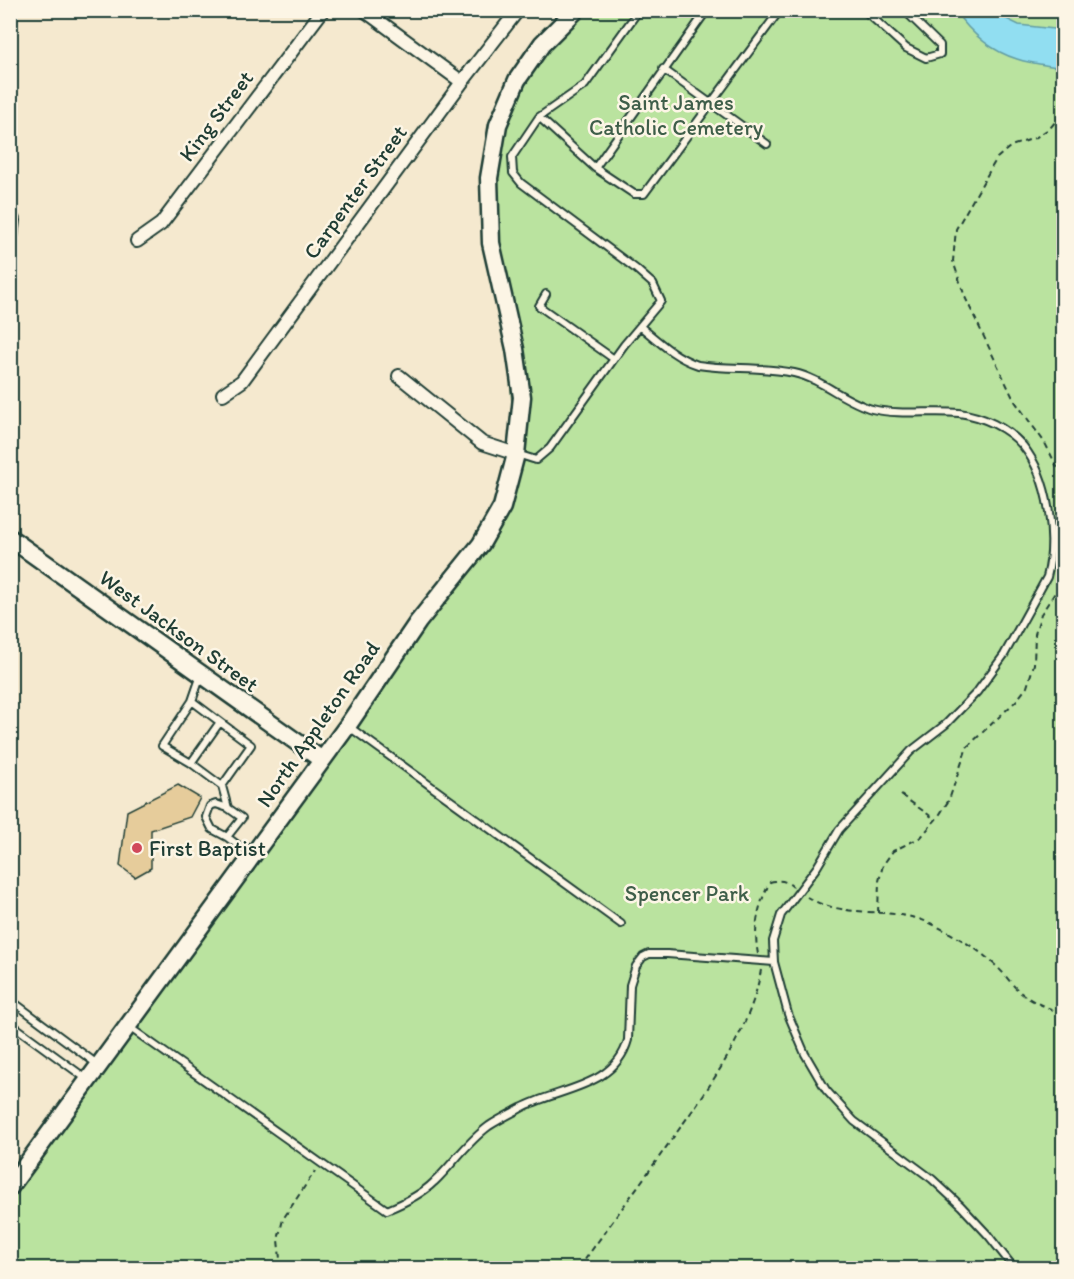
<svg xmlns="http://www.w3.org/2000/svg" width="1074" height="1279" viewBox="0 0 1074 1279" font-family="Itim,sans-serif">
<rect width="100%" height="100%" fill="#f5e9cf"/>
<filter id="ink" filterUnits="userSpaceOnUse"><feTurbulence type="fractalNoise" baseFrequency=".0167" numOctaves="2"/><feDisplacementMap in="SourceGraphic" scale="12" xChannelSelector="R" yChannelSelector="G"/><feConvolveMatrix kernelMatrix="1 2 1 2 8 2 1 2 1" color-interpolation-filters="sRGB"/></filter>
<g filter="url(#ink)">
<path fill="#bae39f" stroke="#6c906a" stroke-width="1.5" d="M576 11H1063V1268H11V1186L481 544 516 454 499 240 489 178 517 80Z"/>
<path fill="#91def1" stroke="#639ea5" stroke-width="1.5" d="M955 11H990L1019 25 1063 30V68C1048 65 1032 64 1017 59 991 51 970 32 955 11Z"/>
<path fill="#e6cc9b" stroke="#1f3d34" stroke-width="1.5" d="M178 785 200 798 190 817 151 830V868L135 877 120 866 127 811Z"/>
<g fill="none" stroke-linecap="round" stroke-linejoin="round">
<defs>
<path id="lane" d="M707 10 595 168 634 194H644L780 10
M864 10 906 48 926 58 940 54V45L904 10
M663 69 767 144
M539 117 595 168
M546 294 539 306 614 359
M641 327C659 342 676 358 698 365 729 370 762 366 794 373 822 379 845 402 872 409 901 416 931 410 959 413 982 416 1008 428 1023 446 1049 478 1057 539 1047 577L1004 655 977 692 946 724 911 751 839 830 817 867 781 915 773 941 774 962 788 1014 805 1054 826 1090 854 1121 932 1179 961 1206 988 1235 1014 1268
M517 454 536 460 550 448 624 345 661 301 653 284 636 269 521 183 513 173 512 157 539 117 585 85 639 10
M201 675 192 701 162 746 191 763 222 786 228 808 242 818 227 837 251 855
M192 701 220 722
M348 726 621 924
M191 763 220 722 251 745 222 786
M227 837 212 829 206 817 210 806 216 804 228 808
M16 1004 97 1064
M10 1023 88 1080
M129 1027 387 1210C404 1203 421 1195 434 1182 453 1164 467 1142 489 1126 498 1120 510 1114 521 1108 558 1088 615 1088 628 1040L630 985 636 966 643 957 649 954H667L774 962"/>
<path id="street" d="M364 10 462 82
M137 241 161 224 323 10
M10 246 13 220
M399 376 482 443 516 454
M223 394 242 381 462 82 518 10"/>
<path id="secondary" d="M10 538 322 760
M10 1187 348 725 418 622 481 544 502 507 516 454 522 397 515 349 491 243 489 178 498 125 517 80 542 44 576 10"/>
</defs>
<use href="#lane" stroke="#1f3d34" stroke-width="10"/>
<use href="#street" stroke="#1f3d34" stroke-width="16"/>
<use href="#secondary" stroke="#1f3d34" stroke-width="21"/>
<path stroke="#1f3d34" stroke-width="2" stroke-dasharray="6 4.5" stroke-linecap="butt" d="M1062 10V114L1050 128 1035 138 1011 146 997 158 956 229 953 261 965 297 1014 400 1045 443 1064 481
M901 795 936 820
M807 897C845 920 892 905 932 924 955 935 979 949 997 967 1005 974 1011 984 1019 991 1031 1002 1048 1008 1064 1014
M878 913 879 881 883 865 893 851 921 837 938 817 949 800 967 747 1016 701 1027 687 1034 664 1035 634 1041 614 1064 579
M758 954C753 928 758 905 770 882 779 880 786 880 793 887
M281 1268 278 1240 283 1219 315 1171
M579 1268C606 1230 634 1192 662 1153 701 1098 749 1038 761 970"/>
<use href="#lane" stroke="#fcf5e5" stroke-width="6"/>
<use href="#street" stroke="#fcf5e5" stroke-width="12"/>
<use href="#secondary" stroke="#fcf5e5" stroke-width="16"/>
</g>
</g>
<circle fill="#d1495b" stroke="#fcf5e5" stroke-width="2" cx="137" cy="848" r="6"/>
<g text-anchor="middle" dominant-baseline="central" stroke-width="5" stroke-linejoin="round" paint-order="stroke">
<g font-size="22" fill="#3e5e49" stroke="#fcf5e5">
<text x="676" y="102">Saint James<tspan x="676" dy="25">Catholic Cemetery</tspan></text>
<text x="687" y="893">Spencer Park</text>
</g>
<g font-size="22" fill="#1f3d34" stroke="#fcf5e5">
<text transform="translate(216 116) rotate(-53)">King Street</text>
<text transform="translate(355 192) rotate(-54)">Carpenter Street</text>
<text transform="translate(179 631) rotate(36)">West Jackson Street</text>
<text transform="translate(318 724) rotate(-55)">North Appleton Road</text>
</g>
<g font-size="22" fill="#1f3d34" stroke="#fcf5e5" text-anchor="start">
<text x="149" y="848">First Baptist</text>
</g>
</g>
<rect width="1074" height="1279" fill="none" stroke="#fcf5e5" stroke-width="36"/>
<rect x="18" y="18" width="1038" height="1243" fill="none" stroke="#1f3d34" stroke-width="2" filter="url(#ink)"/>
</svg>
